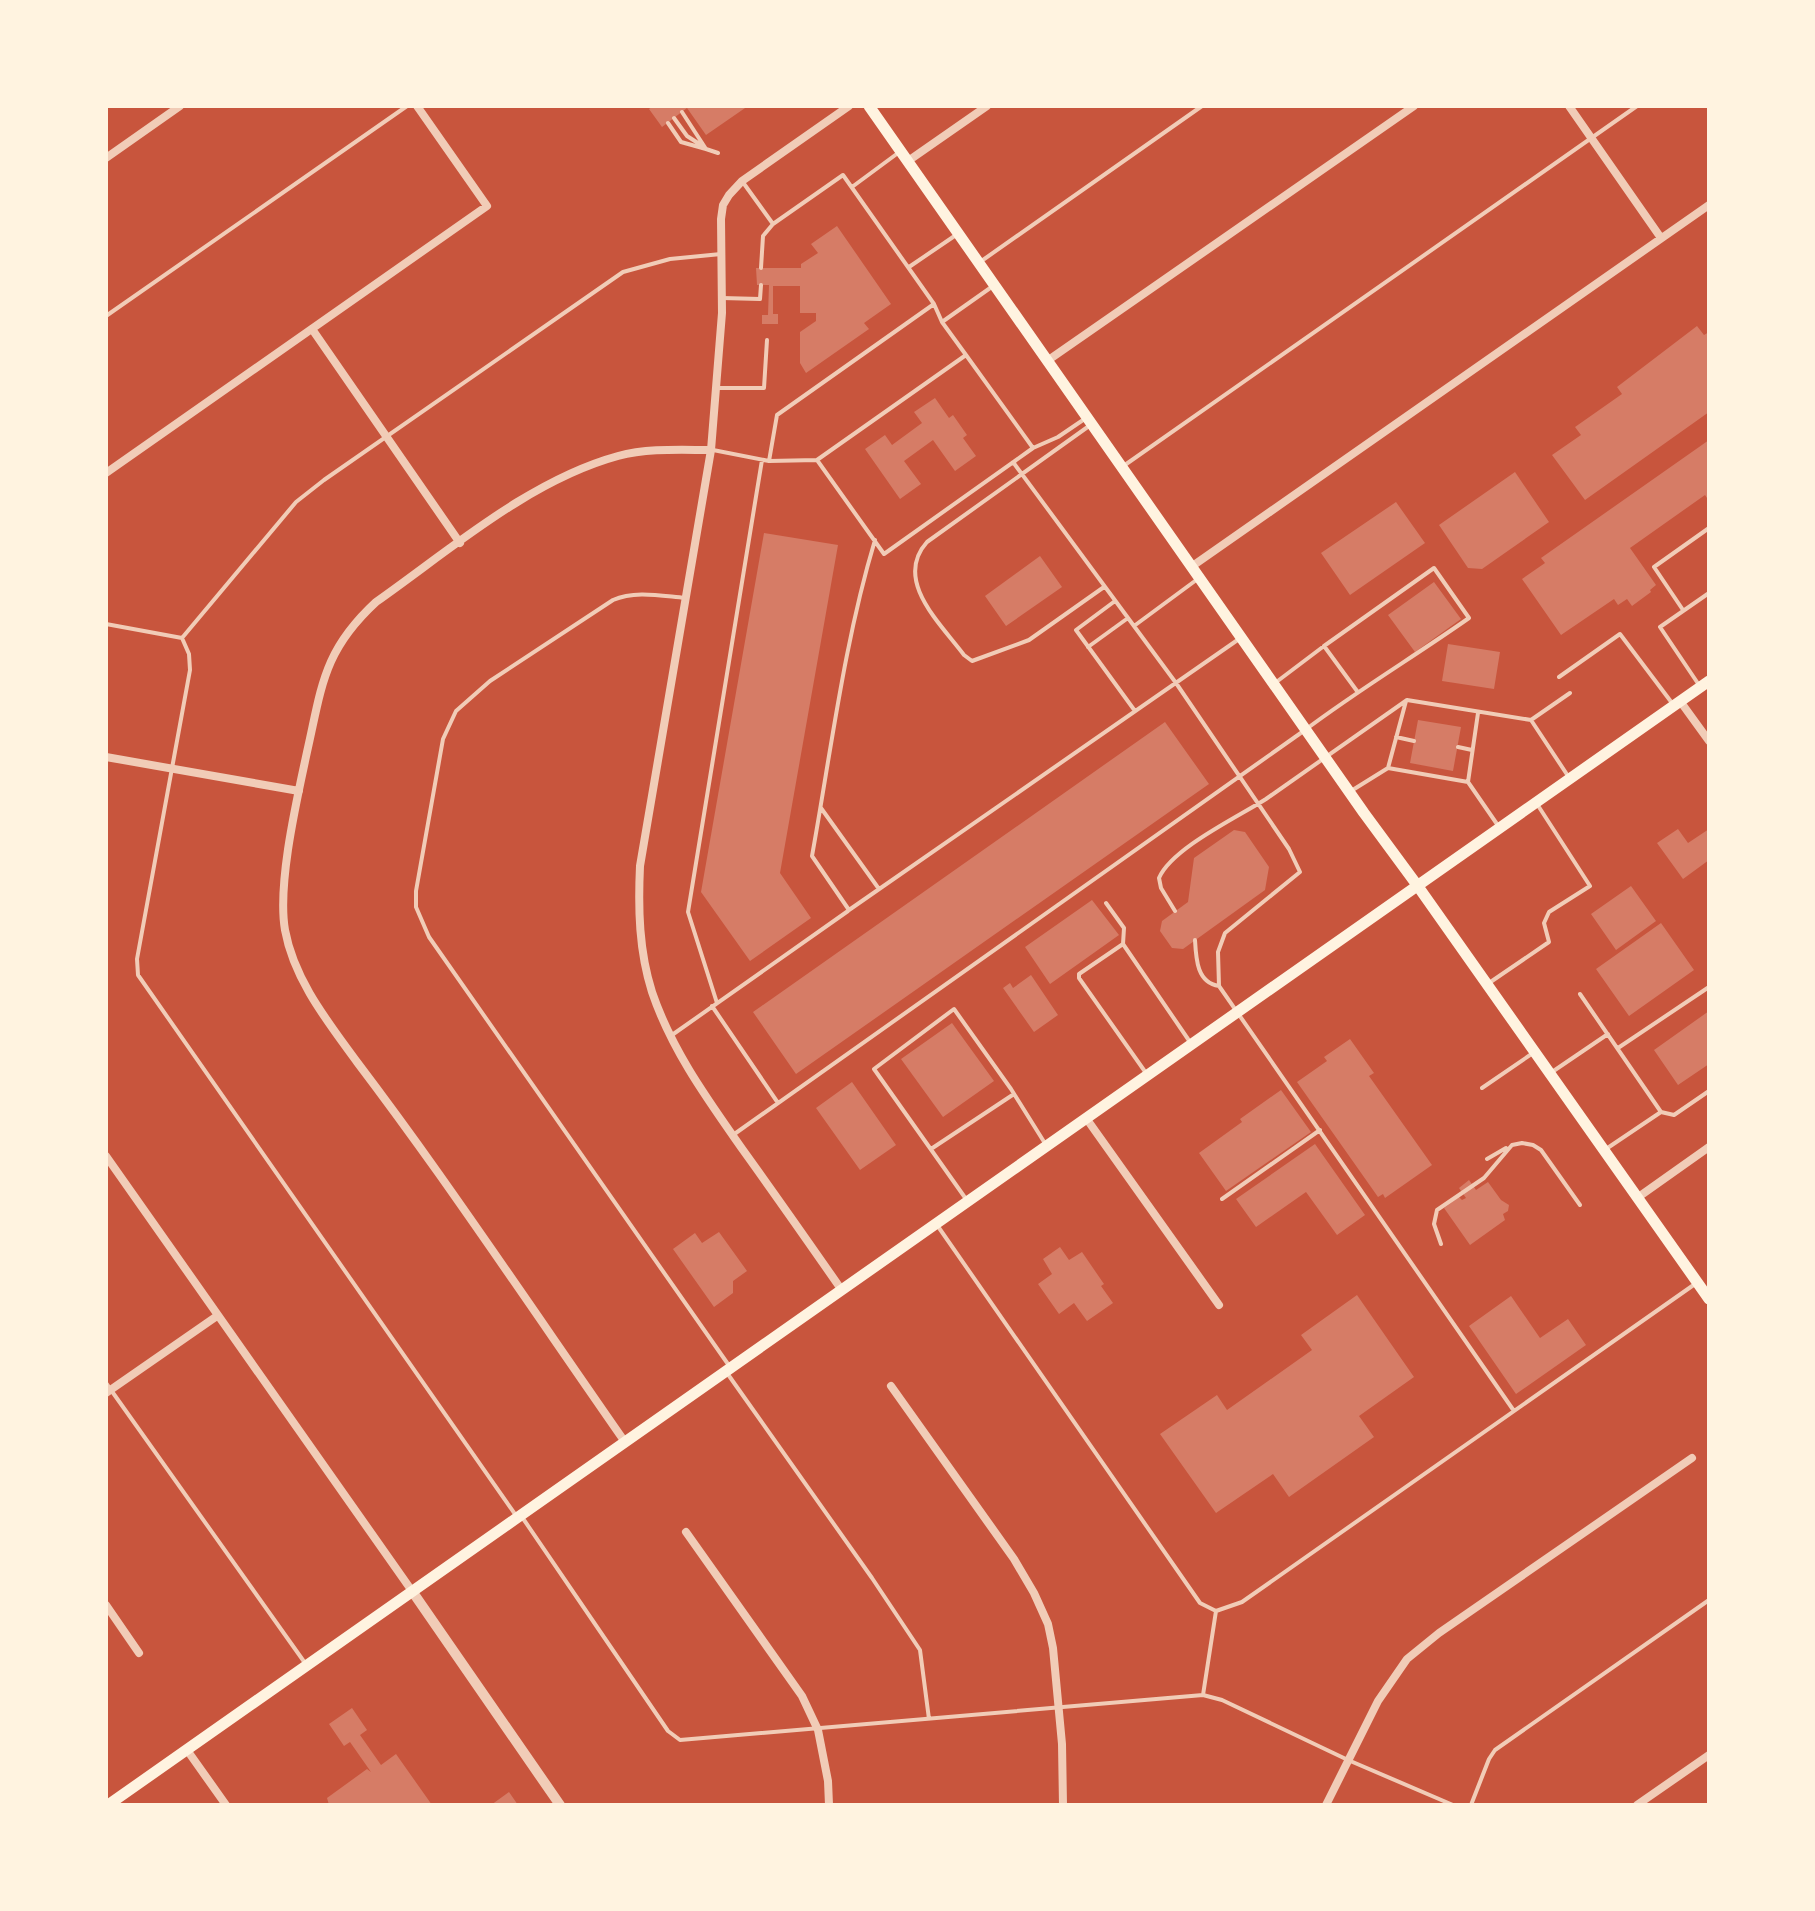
<svg xmlns="http://www.w3.org/2000/svg" width="1815" height="1911" viewBox="0 0 1815 1911" font-family="Lora,serif">
<rect width="100%" height="100%" fill="#c8553d"/>
<path fill="#d67c66" d="M653 106H748L706 135 687 108 662 127 649 109Z
M837 226 891 304 864 323 869 329 806 373 800 363V332L816 321V313H800V286H773V314H778V324H762V315H768L769 285H757L756 268H801V264L818 253 811 244Z
M1697 326 1704 335 1709 332V412L1585 500 1552 455 1581 435 1575 427 1622 394 1617 387Z
M935 398 949 418 953 415 967 435 963 438 976 456 955 471 933 440 904 461 921 484 900 499 865 449 885 435 892 445 922 423 914 412Z
M1709 440V501L1705 495 1630 548 1656 585 1650 590 1651 592 1632 606 1627 599 1618 605 1614 599 1561 635 1522 579 1545 563 1541 558Z
M1515 472 1549 522 1482 569 1468 568 1439 525Z
M1396 502 1425 543 1350 595 1321 553Z
M764 533 838 545 780 873 811 918 750 961 701 892Z
M1040 556 1062 587 1006 626 985 596Z
M1434 582 1461 619 1415 652 1388 615Z
M1448 644 1500 652 1494 689 1442 681Z
M1418 720 1461 727 1453 771 1410 763Z
M1165 722 1209 784 796 1074 753 1012Z
M1678 829 1688 843 1709 829V860L1683 879 1657 843Z
M1234 830 1245 832 1269 867 1265 890 1183 949 1172 948 1160 931 1162 921 1188 902 1194 858Z
M1631 886 1656 921 1616 950 1591 914Z
M1092 900 1119 935 1050 984 1025 947Z
M1661 923 1694 970 1629 1016 1596 969Z
M1031 975 1058 1015 1034 1032 1003 988 1010 983 1013 988Z
M1709 1011V1064L1678 1085 1654 1050Z
M952 1023 994 1081 943 1117 901 1059Z
M1350 1039 1374 1073 1369 1076 1432 1165 1385 1198 1383 1194 1378 1197 1297 1082 1327 1061 1324 1057Z
M852 1082 896 1145 860 1170 816 1108Z
M1281 1090 1311 1132 1226 1191 1199 1153 1242 1122 1240 1119Z
M1315 1144 1365 1215 1337 1235 1306 1192 1256 1227 1236 1199Z
M1469 1180 1476 1190 1488 1182 1501 1200 1509 1205 1508 1211 1503 1214 1505 1220 1470 1245 1444 1208 1459 1197 1462 1200 1466 1198 1459 1188Z
M719 1232 747 1271 733 1281V1293L714 1307 673 1249 695 1233 702 1243Z
M1060 1247 1069 1260 1082 1252 1104 1284 1101 1286 1113 1303 1087 1321 1074 1303 1059 1314 1038 1284 1052 1274 1043 1259Z
M1357 1295 1414 1377 1359 1416 1374 1437 1289 1497 1273 1474 1216 1513 1160 1434 1217 1395 1227 1410 1312 1350 1301 1335Z
M1511 1296 1540 1338 1568 1319 1586 1345 1516 1394 1469 1326Z
M352 1708 367 1730 360 1735 381 1765 396 1754 432 1805H329L327 1798 367 1769 371 1772 350 1742 344 1746 329 1724Z
M509 1792 518 1805H491Z"/>
<g fill="none" stroke-linecap="round" stroke-linejoin="round">
<path stroke="#f1ccb7" stroke-width="4" d="M682 112 706 149 718 153
M674 118 687 136 701 145
M668 123 681 142 706 149
M742 181 773 224 843 175 934 304
M852 187 898 153
M980 262 1202 106
M909 267 956 235
M761 268 763 236 773 224
M722 298 760 299 761 285
M106 316 407 106
M942 322 993 286
M966 355 1033 448 1058 437 1086 418
M718 388H764L767 340
M1089 426 927 542C893 580 940 623 964 655L972 661 1029 640 1104 587
M713 450 769 461 817 460 966 355 942 322 934 304 777 415 769 461
M817 460 884 554 1033 448
M1013 462 1176 683 1289 849 1300 872 1225 933 1218 952 1219 986 1514 1411
M1122 467 1637 106
M875 540C844 643 831 751 812 856L849 910 1239 639
M685 598C662 596 635 590 613 600L490 681 456 711 443 739 416 891V907L429 937 730 1367
M1115 601 1076 630 1135 711
M1683 610 1654 567 1709 528
M106 624 182 638 189 654 190 670 137 959 138 975 517 1517
M1134 626 1199 578
M182 638 296 502 324 480 623 272 670 259 721 254
M1088 647 1128 618
M1559 677 1620 634 1672 703
M1275 683 1324 646 1357 691
M1699 685 1660 627 1709 593
M1531 720 1570 693
M1396 737 1414 741
M1458 747 1472 750
M1388 768 1406 701
M1468 782 1478 713
M1351 791 1388 768 1468 782 1499 827
M821 808 879 889
M1106 903 1124 928 1123 944 1190 1042
M1175 911 1161 888 1159 878C1172 848 1238 817 1266 799 1313 766 1360 733 1407 700L1531 720 1568 776
M1195 940C1196 959 1197 983 1219 986
M1123 944 1079 974V978L1146 1073
M1489 983 1549 942 1544 923 1549 912 1590 886 1537 804
M1580 994 1661 1112 1606 1149
M717 1003 688 912 762 460
M712 1006 778 1103
M672 1035 848 911
M1618 1048 1709 987
M1552 1072 1608 1034
M1482 1088 1533 1053
M1661 1112 1674 1115 1709 1091
M733 1135 1305 730C1358 690 1415 656 1469 618L1434 568 1324 646
M931 1149 1014 1094
M1487 1159 1506 1148
M966 1199 874 1069 954 1009 1011 1089 1046 1145
M1222 1199 1320 1130
M937 1225 1200 1603 1216 1611 1242 1602 1695 1284
M1441 1244 1434 1224 1437 1210 1484 1178 1512 1145 1522 1143 1533 1145 1541 1150 1580 1205
M727 1373 872 1578 920 1650 929 1719
M106 1383 305 1663
M522 1517 668 1731 680 1740 1203 1695 1222 1700 1348 1760 1453 1805
M1203 1695 1216 1611
M1471 1805 1489 1759 1495 1750 1709 1600"/>
<path stroke="#f1ccb7" stroke-width="8" d="M1569 106 1661 238
M106 158 180 106
M908 161 987 106
M312 329 460 543
M1047 361 1414 106
M106 473 487 206 417 106
M1191 567 1709 205
M1680 701 1709 741
M106 757 299 791
M1086 1118 1219 1305
M106 1156 412 1591
M1637 1198 1709 1147
M841 1289C809 1243 776 1196 743 1150 708 1100 672 1051 652 992 639 951 638 909 640 866L711 450 722 313 721 219 723 205 729 195 742 181 849 106
M891 1386 1014 1559 1034 1593 1048 1624 1053 1648 1062 1744 1063 1805
M106 1393 217 1316
M625 1442C563 1353 502 1263 439 1174 412 1136 385 1099 357 1062 328 1022 294 980 285 930 277 884 297 799 307 752 322 686 323 651 376 602 450 550 530 480 618 456 648 448 680 450 711 450
M686 1532 802 1696 818 1730 828 1781 829 1805
M106 1605 139 1653
M187 1750 226 1805
M1326 1805 1378 1701 1407 1659 1439 1633 1692 1458
M1637 1805 1709 1755"/>
<path stroke="#f1ccb7" stroke-width="10" d="M412 1591 560 1805"/>
<path stroke="#fff3e0" stroke-width="11" d="M869 106 1364 813 1417 885 1709 1299
M108 1805 1709 681"/>
</g>
<rect width="1815" height="1911" fill="none" stroke="#fff3e0" stroke-width="216"/>
</svg>
